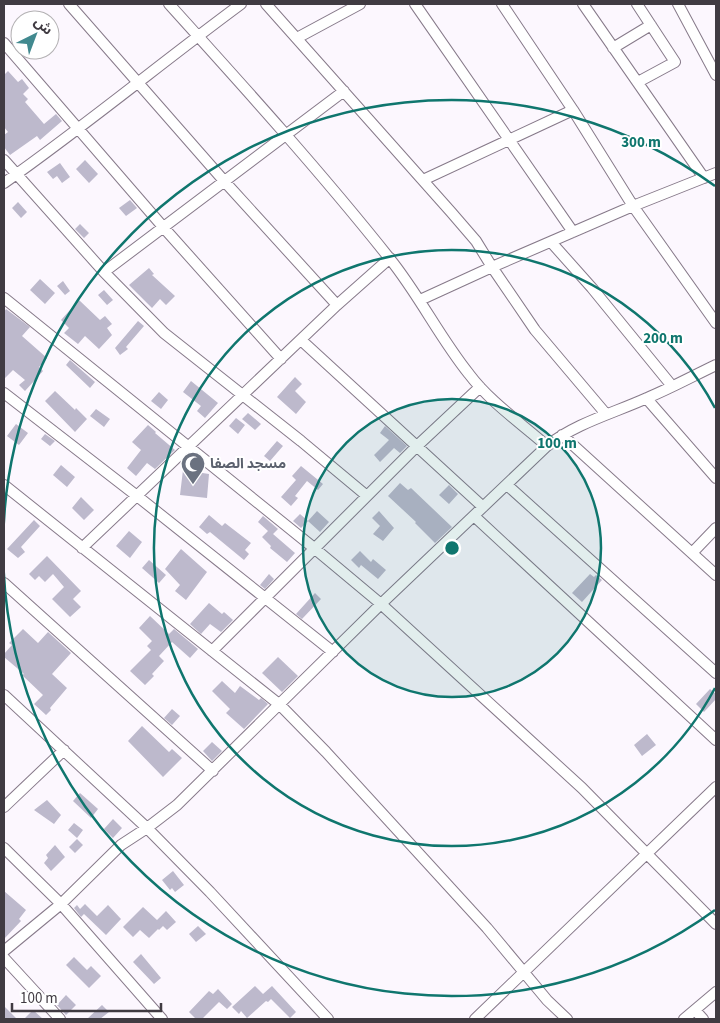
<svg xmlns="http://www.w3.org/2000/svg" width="720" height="1023" viewBox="0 0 720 1023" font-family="'Source Sans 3','Noto Sans Arabic',sans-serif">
<rect width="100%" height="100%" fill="#fcf7fe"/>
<path fill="#bdb9cc" d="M8 71 18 82 22 79 29 88 23 94 28 99 25 102 44 124 56 114 62 121 40 140 37 136 10 155 4 147V135L8 132 4 127V75Z
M85 160 98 174 89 183 76 169Z
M60 163 70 177 62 183 57 176 53 179 47 172Z
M130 200 137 208 126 216 119 208Z
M18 202 27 212 21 218 12 208Z
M80 224 89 233 84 238 75 229Z
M149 268 154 274 152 275 175 296 166 305 160 299 152 308 129 285Z
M40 279 55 293 45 304 30 290Z
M63 281 70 291 65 295 57 286Z
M104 290 113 300 107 305 98 295Z
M79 300 100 320 105 316 112 324 107 328 112 335 99 349 85 336 78 344 64 333 69 328 61 320Z
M6 309 30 327 22 336 47 358 39 367 43 371 25 391 19 385 25 380 13 370 4 379V312Z
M138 321 144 326 126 347 128 349 120 355 115 348Z
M70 360 95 382 90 388 66 365Z
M295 377 302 384 295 391 306 402 296 414 277 397Z
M191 381 218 403 205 418 197 411 201 406 183 392Z
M55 391 75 410 76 408 87 419 75 432 45 401Z
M159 392 168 400 161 409 151 401Z
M96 409 110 419 104 427 90 416Z
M248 413 261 424 255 430 242 419Z
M236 418 245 425 238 434 229 426Z
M16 424 28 433 19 445 7 436Z
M148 425 156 432 155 433 175 450 155 469 147 463 136 476 127 468 141 450 132 442Z
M385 426 407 446 400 453 394 448 380 462 374 455 389 440 380 433Z
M45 434 55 441 50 446 41 439Z
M277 441 283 446 270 461 264 456Z
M61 465 75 477 67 487 53 475Z
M301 466 323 484 318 490 307 481 295 496 298 498 291 506 281 497 296 480 292 476Z
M183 470 209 474 207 498 180 495Z
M400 483 408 490 411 488 452 527 435 543 415 523 416 522 388 496Z
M449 485 458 494 449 504 439 495Z
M81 497 94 510 84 520 72 508Z
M317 511 329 522 320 532 308 521Z
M379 511 394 528 383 541 373 534 380 526 372 518Z
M300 514 308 521 301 528 293 521Z
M209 515 222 526 225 523 251 543 245 550 249 554 244 560 210 532 207 534 199 527Z
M263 516 278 529 273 534 295 553 287 562 270 548 271 546 262 537 268 531 258 522Z
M34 520 40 526 21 547 25 552 18 558 7 549Z
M129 531 142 542 130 558 116 546Z
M181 549 207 572 186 600 175 591 180 585 165 569Z
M360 551 371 562 373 559 386 570 378 579 361 565 359 568 351 560Z
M47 556 81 591 73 599 81 607 70 617 52 599 64 587 53 574 45 582 39 576 35 580 29 574Z
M149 560 166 575 159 583 142 568Z
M269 574 274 579 265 589 260 585Z
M590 574 594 577 596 575 602 580 582 602 572 593Z
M315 593 321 599 302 619 296 614Z
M209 603 222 614 224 612 233 620 221 632 210 624 201 634 190 624Z
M150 616 169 634 174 629 198 649 190 658 172 642 159 656 164 661 152 674 154 676 145 685 130 671 151 650 147 646 152 641 139 628Z
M23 629 38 643 48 632 71 653 52 674 67 688 50 708 51 710 46 715 34 704 43 695 22 675 24 674 4 657V654L12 645 9 643Z
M278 657 298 676 282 692 262 673Z
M222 681 235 693 240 686 259 700 261 698 268 704 244 729 226 713 230 709 212 691Z
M710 689 716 694V699L704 712 696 704Z
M172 709 180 716 172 725 164 718Z
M142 726 169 752 172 749 182 758 163 777 128 741Z
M647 734 656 745 642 756 634 745Z
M212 742 222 751 212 761 203 751Z
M80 793 98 809 91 818 73 801Z
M47 800 61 815 54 824 34 810Z
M113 819 122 828 113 838 104 829Z
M74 823 83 830 77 838 68 830Z
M77 839 83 845 75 853 69 847Z
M55 845 65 857 51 871 44 863 48 858 46 855Z
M173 871 184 885 175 892 172 888 170 890 162 880Z
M4 891 26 910 19 919 21 921 4 939Z
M85 904 97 916 108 905 121 919 106 935 84 914 81 917 74 908 77 905 80 909Z
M143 907 157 920 166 911 176 922 167 930 163 926 159 930 158 929 149 938 140 930 133 937 123 927Z
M198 926 206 934 196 942 189 934Z
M141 954 161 978 154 984 133 962Z
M74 957 87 970 91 966 101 976 89 988 66 965Z
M255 986 263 994 272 986 296 1012 290 1018 271 999 268 1002 266 1001 247 1018 241 1011 239 1014 232 1007Z
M218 989 232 1004 227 1009 219 1002 202 1019H196L189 1012 209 991 213 994Z
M66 995 76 1005 66 1015 57 1005Z
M102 1005 109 1012 100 1019H87Z
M4 1006 17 1019H4Z
M33 1010 43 1019H24Z"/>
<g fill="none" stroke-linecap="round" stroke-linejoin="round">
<defs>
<path id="minor" d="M69 4 225 182 337 305
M169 4C244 87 320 171 390 259 419 295 440 338 469 374 490 402 521 423 547 446
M266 4 451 212 476 241 492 267 633 206 716 173
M415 4 573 232
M502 4 573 110 633 206 716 323
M583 4 704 178
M637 4 675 62 638 82
M678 4 716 75
M297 38 360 4
M4 43 164 228 281 359
M613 48 651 25
M4 160 104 272 164 333 301 441 367 496
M423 180 573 110
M4 183C85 126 161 63 241 4
M551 242 592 288 672 386
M104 272 344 91
M4 298 314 548 381 604 582 788 716 924
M420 300 492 267 535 330 606 414
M301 340 483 507
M4 393 137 496 333 652
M647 399 716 478
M562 435 716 575
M4 485 280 705 326 752 487 928 547 1000 567 1019
M507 485 716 673
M474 516 716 740
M82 548 337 305 390 258
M692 553 716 528
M4 583 213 771
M212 651 417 446 480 387
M4 695 147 828 210 892 328 1019
M4 807 64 750
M4 848 61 904 162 1019
M4 951 61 904 121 845 147 828 177 805 381 604 547 446C576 423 614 413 647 398 671 388 693 376 716 365
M4 958 60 1019
M695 1010 703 1019
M475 1019 716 787
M684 1019 716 992"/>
</defs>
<use href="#minor" stroke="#877a8a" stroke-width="12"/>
<use href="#minor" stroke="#fff" stroke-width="10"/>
</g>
<circle cx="452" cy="548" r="149" fill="#0f766e" fill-opacity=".12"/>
<g fill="none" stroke="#0f766e" stroke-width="2.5">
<circle cx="452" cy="548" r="149"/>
<path d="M715 688A298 298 0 1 1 715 408"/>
<path d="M715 910A448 448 0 1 1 715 186"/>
</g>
<defs>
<symbol id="mosque-pin" viewBox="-11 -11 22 30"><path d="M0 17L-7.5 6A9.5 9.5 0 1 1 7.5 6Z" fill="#6b7280" stroke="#fff"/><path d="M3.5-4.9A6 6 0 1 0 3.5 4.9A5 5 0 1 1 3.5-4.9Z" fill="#fff"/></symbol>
</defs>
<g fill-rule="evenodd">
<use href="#mosque-pin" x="179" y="450" width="28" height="38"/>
</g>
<g text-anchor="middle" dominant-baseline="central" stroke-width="4" stroke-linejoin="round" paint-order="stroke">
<g font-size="14" font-weight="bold" fill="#5b616d" stroke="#fff" text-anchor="start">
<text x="210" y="464">مسجد الصفا</text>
</g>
</g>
<circle cx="452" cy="548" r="8" fill="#0f766e" stroke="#fff" stroke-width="2.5"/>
<g font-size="15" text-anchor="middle" font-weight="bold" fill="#0f766e" stroke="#fff" stroke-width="4" stroke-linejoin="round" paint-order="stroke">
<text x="641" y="147">300 m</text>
<text x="663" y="343">200 m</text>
<text x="557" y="448">100 m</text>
</g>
<rect width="720" height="1023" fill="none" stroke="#403b42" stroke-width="10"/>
<g transform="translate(35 35) rotate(42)"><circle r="24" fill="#ffffff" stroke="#b3b1b3"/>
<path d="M0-4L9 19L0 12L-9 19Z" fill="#41898f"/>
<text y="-8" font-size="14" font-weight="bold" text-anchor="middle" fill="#403b42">ش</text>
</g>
<path d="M12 1003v8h149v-8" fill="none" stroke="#403b42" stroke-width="2.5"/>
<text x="20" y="1003" font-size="15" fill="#403b42" stroke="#ffffff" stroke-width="4" paint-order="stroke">100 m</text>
</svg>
